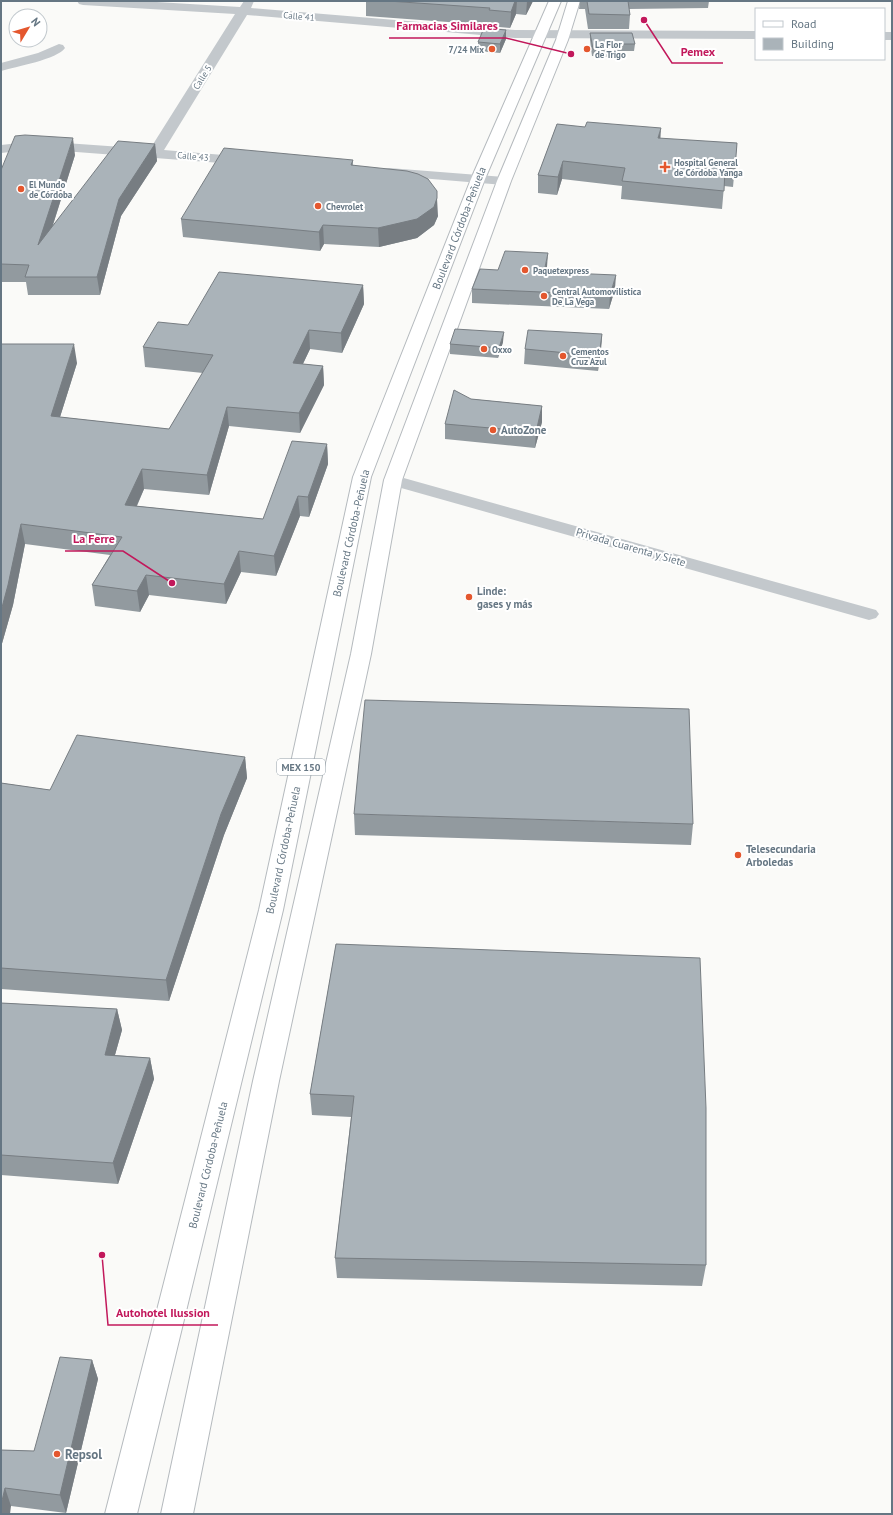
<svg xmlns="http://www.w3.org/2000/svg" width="893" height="1515" viewBox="0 0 893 1515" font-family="'PT Sans',sans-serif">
<rect width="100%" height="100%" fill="#fafaf8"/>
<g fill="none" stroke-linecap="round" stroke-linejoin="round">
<defs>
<path id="major" d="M549 1H561L485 179 371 477 283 910 137 1514H105L259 910 353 477 471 179Z
M568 1H580L568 40 511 181 402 480 371 654 279 1081 193 1514H161L253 1081 351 654 384 480 497 181 556 40Z"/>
</defs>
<use href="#major" stroke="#b5babe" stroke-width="2"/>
<path fill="#c3c8cc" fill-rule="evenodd" d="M77 1H140L240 7 244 1H254L251 8 515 30 756 31V39L515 38 247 15 164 150 247 157 252 158 254 161 252 164 247 165 37 149 1 153V145L37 141 150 149 235 14 83 5 79 4Z
M884 32H892V40H884Z
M59 44 63 45 65 48C58 59 15 67 1 71V63L38 53Z
M389 168 504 177 509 178 511 181 509 184 504 185 384 175 382 172 384 169Z
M393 475 876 610 879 614 876 618 869 620 862 618 387 484 384 480 387 476Z"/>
<use href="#major" fill="#fff" fill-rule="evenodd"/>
</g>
<path fill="#929a9f" d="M366 1H533L526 15 516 14 510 28 489 26V25L366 16Z
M580 1H709L708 8 629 9 630 15 629 29H588L585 9H579Z
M590 33 635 44 634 51H608L607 57 592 56 590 40Z
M506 39 500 53 478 51V42Z
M557 124 660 139 737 143 733 187 724 186 722 209 621 199 622 186 562 179 557 195 538 193V175Z
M155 144 157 161 121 216 100 295H28L26 282H1V170L75 155 53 225Z
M353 160V165L438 216 434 225 417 238 379 247 324 244 320 251 183 237 181 219Z
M547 267 546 272 615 289 609 309 472 303V289L498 270Z
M363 285 364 304 342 353 310 349 303 364 323 366 324 385 300 433 229 426 209 495 144 489 137 506 263 519 327 444 328 464 309 517 300 516 276 576 241 572 226 604 149 595 140 612 95 606 92 585 110 555 25 544 13 605 1 647V344L77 363 60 417 169 429 203 373 145 367 143 347 188 325Z
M602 334 601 349 598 371 524 364 525 349Z
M503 342 498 358 450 354V344Z
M471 399 542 406V422L535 448 445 439V424Z
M245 757 247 778 224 835 169 1001 1 989V783L50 790Z
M354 814 693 824 691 845 355 835Z
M336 944 706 1265 702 1286 337 1278 335 1258 351 1117 312 1115 310 1094Z
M1 1003 117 1009 122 1030 115 1055 150 1058 154 1079 118 1184 1 1175Z
M92 1360 98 1379 66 1513 11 1506 1 1514V1450L34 1451Z"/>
<path fill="#777d82" d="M515 1H517L516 14 510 28 511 12Z
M527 1H533L526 15Z
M506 30V39L500 53V44Z
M661 128 660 146 658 138Z
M73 138 75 155 41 262 38 245Z
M155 144 157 161 121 216 100 295 97 277 119 199Z
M563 161 562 179 557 195 558 177Z
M437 198 438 216 434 225 417 238 379 247 378 228Z
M323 225 324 244 320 251 319 232Z
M548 253 547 267 544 286V272Z
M616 275 615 289 609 309 610 295Z
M363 285 364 304 342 353 341 333Z
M309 330 310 349 294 382 293 363Z
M504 332 503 342 498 358 499 348Z
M602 334 601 349 598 371 599 356Z
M74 344 77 363 54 436 51 416Z
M323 366 324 385 300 433 299 413Z
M542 406V422L535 448 536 432Z
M227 407 229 426 209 495 207 475Z
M327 444 328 464 309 517 308 497Z
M142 469 144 489 128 525 125 505Z
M298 496 300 516 276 576 274 556Z
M21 524 25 544 13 605 1 647V611Z
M239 551 241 572 226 604 224 584Z
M146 575 149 595 140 612 137 591Z
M245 757 247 778 224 835 169 1001 166 980 221 814Z
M117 1009 122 1030 109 1076 105 1055Z
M150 1058 154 1079 118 1184 113 1163Z
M92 1360 98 1379 66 1513 60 1495Z
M5 1488 11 1506 10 1514H1V1505Z"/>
<path fill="#aab3b9" stroke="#777d82" d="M388 1H515L511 12 489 10 490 8Z
M587 1H628L630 15 589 14Z
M484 28 506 30 500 44 478 42Z
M590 33H632L635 44H608V50L593 49Z
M587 122 661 128 658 138 737 143 735 169 725 168 724 191 622 181 625 168 563 161 558 177 538 175 557 124 585 127Z
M25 135 73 138 38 245 118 141 155 144 119 199 97 277H25L29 265 1 264V170L15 136Z
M224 148 353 160 351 165 407 171 418 174 428 179 437 191V198L434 207 417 219 378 228 323 225 319 232 181 219Z
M505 251 548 253 544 272 616 275 610 295 472 289 480 269 498 270Z
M219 272 363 285 341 333 309 330 293 363 323 366 299 413 227 407 207 475 142 469 125 505 263 519 292 441 327 444 308 497 298 496 274 556 239 551 224 584 146 575 137 591 92 585 122 537 21 524 8 585 1 611V344H74L51 416 169 429 213 355 143 347 158 322 188 325Z
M455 329 504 332 499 348 450 344Z
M528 330 602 334 599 356 525 349Z
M454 390 471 399 542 406 536 432 445 424Z
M365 700 689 709 693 824 354 814Z
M77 735 245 757 221 814 166 980 1 968V783L50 790Z
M336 944 700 958 706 1108V1265L335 1258 354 1096 310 1094Z
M1 1003 117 1009 105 1055 150 1058 113 1163 1 1155Z
M60 1357 92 1360 60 1495 5 1488 1 1505V1450L34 1451Z"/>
<g fill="#e4572e" stroke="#fff" stroke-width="1.5">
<circle cx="492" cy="49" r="4"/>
<circle cx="587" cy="49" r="4"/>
<path d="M663 161h4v4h4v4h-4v4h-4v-4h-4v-4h4z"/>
<circle cx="21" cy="189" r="4"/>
<circle cx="318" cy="206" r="4"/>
<circle cx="525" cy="270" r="4"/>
<circle cx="544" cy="296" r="4"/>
<circle cx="484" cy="349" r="4"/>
<circle cx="563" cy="356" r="4"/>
<circle cx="493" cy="430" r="4"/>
<circle cx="469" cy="597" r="4"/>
<circle cx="738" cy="855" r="4"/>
<circle cx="57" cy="1454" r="4"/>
</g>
<g text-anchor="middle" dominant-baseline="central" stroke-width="4" stroke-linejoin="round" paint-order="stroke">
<g font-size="9" fill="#657683" stroke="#fff">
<text transform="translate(299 16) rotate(5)">Calle 41</text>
<text transform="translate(202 77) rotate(-58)">Calle 5</text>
<text transform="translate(193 156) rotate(5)">Calle 43</text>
</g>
<g font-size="9" font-weight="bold" fill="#657683" stroke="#fff" text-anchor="start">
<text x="595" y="44">La Flor<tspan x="595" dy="10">de Trigo</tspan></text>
<text x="484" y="49" text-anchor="end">7/24 Mix</text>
<text x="674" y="162">Hospital General<tspan x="674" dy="10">de Córdoba Yanga</tspan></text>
<text x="29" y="184">El Mundo<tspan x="29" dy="10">de Córdoba</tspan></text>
<text x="326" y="206">Chevrolet</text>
<text x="533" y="270">Paquetexpress</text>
<text x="552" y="291">Central Automovilística<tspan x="552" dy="10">De La Vega</tspan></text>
<text x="492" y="349">Oxxo</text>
<text x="571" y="351">Cementos<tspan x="571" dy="10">Cruz Azul</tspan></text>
</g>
<rect fill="#fff" stroke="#939fa8" stroke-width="1" x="277" y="759" width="48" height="16" rx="3"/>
<g font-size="10" font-weight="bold" fill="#657683">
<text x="301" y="767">MEX 150</text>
</g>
<g font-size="11" fill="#657683" stroke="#fff">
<text transform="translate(459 228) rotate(-69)">Boulevard Córdoba-Peñuela</text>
<text transform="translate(351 533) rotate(-77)">Boulevard Córdoba-Peñuela</text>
<text transform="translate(631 547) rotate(16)">Privada Cuarenta y Siete</text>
<text transform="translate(283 850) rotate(-78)">Boulevard Córdoba-Peñuela</text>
<text transform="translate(208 1165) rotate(-76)">Boulevard Córdoba-Peñuela</text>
</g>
<g font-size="11" font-weight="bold" fill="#657683" stroke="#fff" text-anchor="start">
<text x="501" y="430">AutoZone</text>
<text x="477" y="591">Linde:<tspan x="477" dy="13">gases y más</tspan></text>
<text x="746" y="849">Telesecundaria<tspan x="746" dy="13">Arboledas</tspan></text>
</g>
<g font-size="13" font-weight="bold" fill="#657683" stroke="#fff" text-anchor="start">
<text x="65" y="1454">Repsol</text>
</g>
</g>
<path fill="none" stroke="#c2185b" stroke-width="1.5" d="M571 54L506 38H389M644 20L672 63H723M172 583L123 551H65M102 1255L108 1325H218"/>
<g fill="#c2185b" stroke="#fff" stroke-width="1.5">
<circle cx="571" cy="54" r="4"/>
<circle cx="644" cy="20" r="4"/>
<circle cx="172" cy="583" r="4"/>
<circle cx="102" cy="1255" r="4"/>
</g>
<g font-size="12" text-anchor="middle" font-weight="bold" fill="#c2185b" stroke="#fff" stroke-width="4" stroke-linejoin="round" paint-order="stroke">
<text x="447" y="30">Farmacias Similares</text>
<text x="698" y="56">Pemex</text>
<text x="94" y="543">La Ferre</text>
<text x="163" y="1317">Autohotel Ilussion</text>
</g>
<rect width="893" height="1515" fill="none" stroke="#657683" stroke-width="4"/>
<rect x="755" y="8" width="130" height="52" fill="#ffffff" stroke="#c1c8cd"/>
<rect x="763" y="21" width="20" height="6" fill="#ffffff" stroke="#c1c8cd"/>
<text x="791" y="28" font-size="12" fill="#657683">Road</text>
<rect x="763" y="38" width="20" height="12" fill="#aab3b9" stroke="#c1c8cd"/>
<text x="791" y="48" font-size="12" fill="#657683">Building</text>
<g transform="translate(28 28) rotate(52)"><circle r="19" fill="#ffffff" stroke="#c1c8cd"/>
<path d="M0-3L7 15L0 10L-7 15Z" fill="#e4572e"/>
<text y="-6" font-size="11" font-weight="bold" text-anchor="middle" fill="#657683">N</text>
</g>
</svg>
